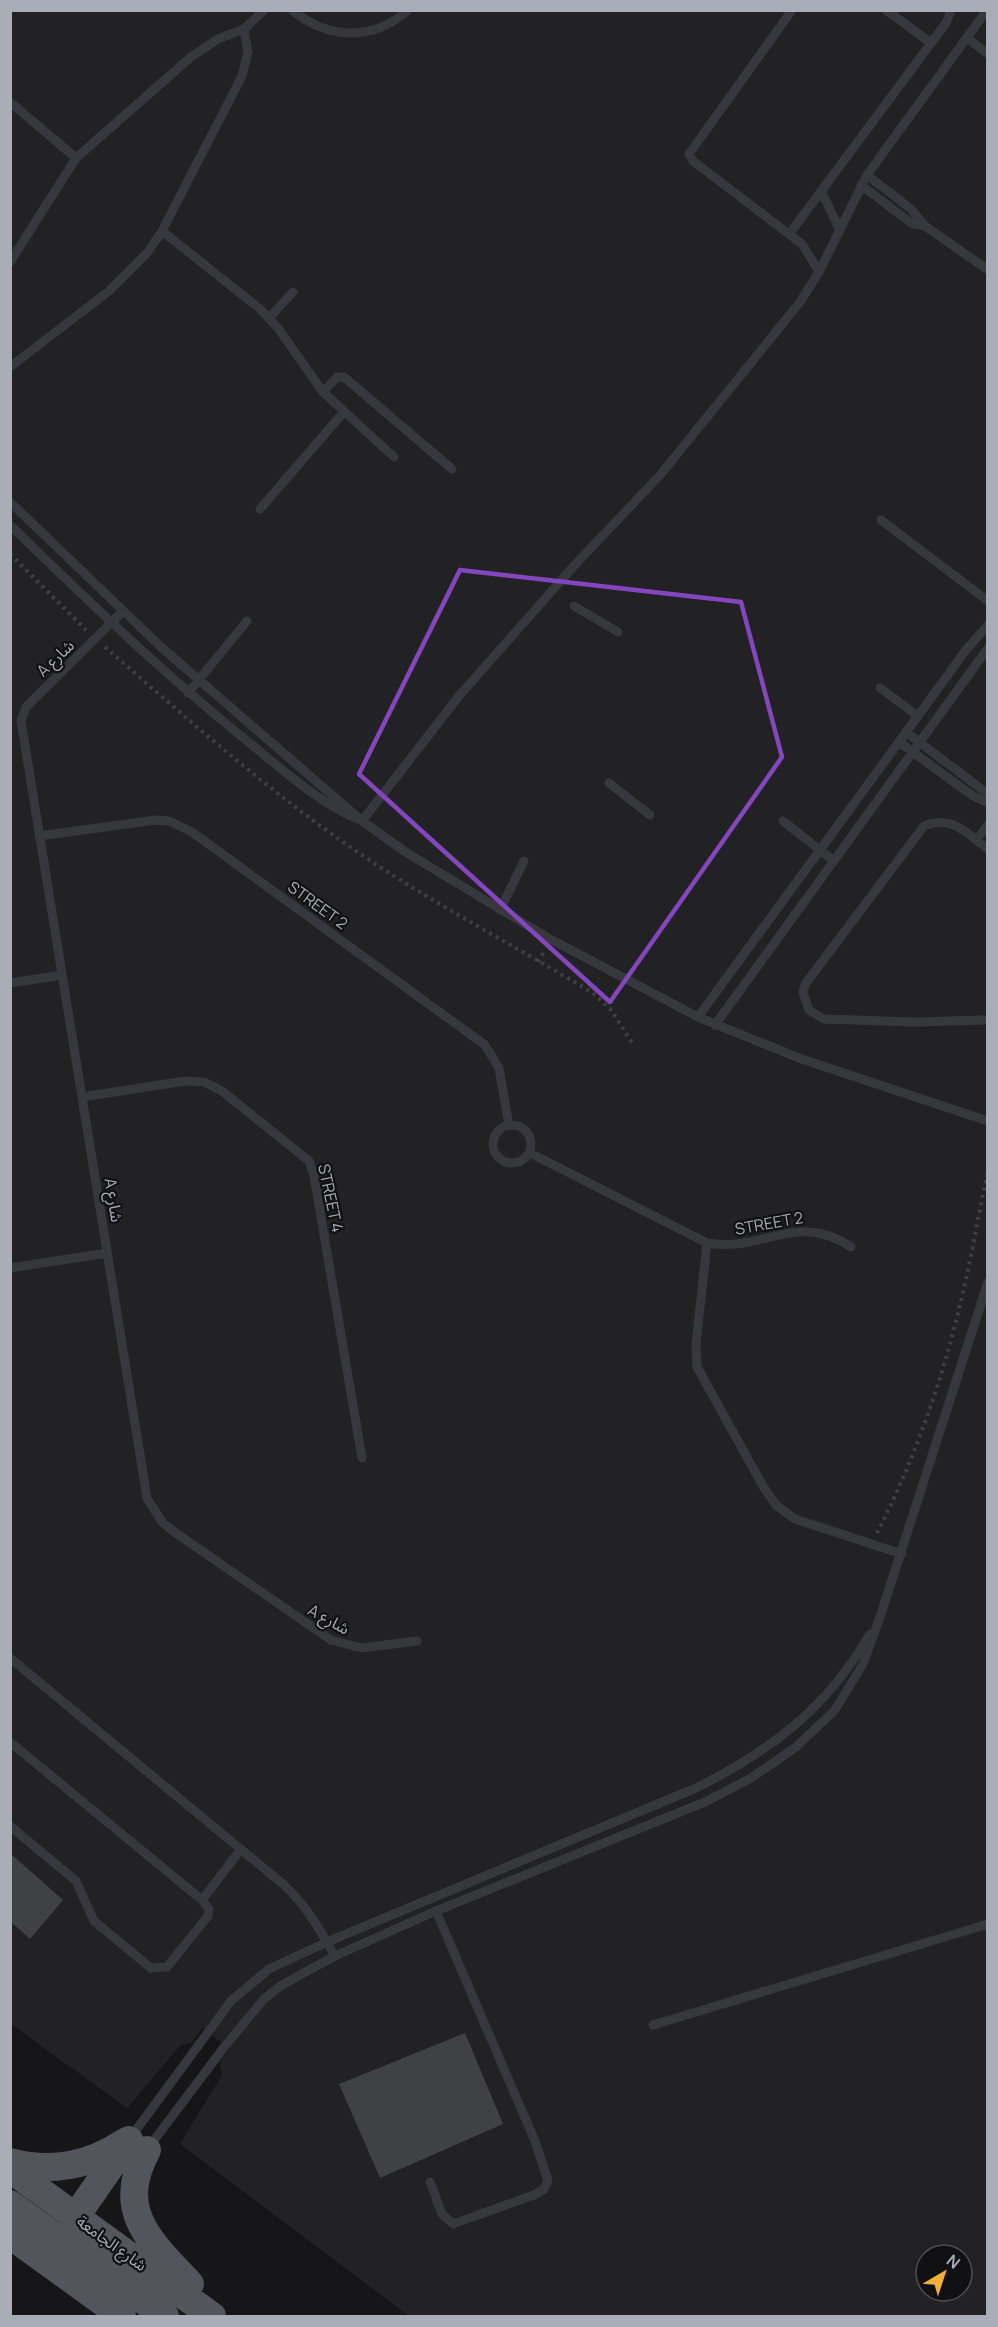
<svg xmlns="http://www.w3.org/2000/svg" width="998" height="2327" viewBox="0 0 998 2327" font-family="Manrope,'Noto Sans Arabic',sans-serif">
<rect width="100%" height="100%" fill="#161618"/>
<path fill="#222225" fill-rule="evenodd" d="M11 11H987V2316H409L180 2144 222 2075 220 2061 229 2049 207 2031 203 2028 192 2042 180 2046 127 2108 11 2024ZM926 2255H962V2291H926Z"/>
<path fill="#404145" d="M10 1853 63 1900 30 1939 10 1921Z
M465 2033 503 2124 380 2178 339 2084Z"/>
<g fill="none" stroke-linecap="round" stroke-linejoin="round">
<path stroke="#3d3f44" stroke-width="4" stroke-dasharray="3 4.5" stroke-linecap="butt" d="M10 554 86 630
M105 647C191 722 278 800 374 863 445 910 520 949 593 993L611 1010 633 1044
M538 962 545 950
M877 1533C914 1461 941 1384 960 1305 971 1261 978 1215 988 1171"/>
<path stroke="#37383d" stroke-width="9" d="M292 10C327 39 373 42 408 10
M792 10 689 154 693 161 802 244 819 272
M886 10 931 43
M244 29 264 10
M967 38 988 54
M10 102 76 158
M867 175 911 209 925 226 988 270
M861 185 911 223 925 226
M821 191 840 230
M162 231 260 309 278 328 323 392 394 457
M790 233 946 23 951 10
M10 262 76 158 191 57 218 39 244 29 248 52 242 76 162 231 147 253 109 291 10 367
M269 318 293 292
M323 392 337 377H344L452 469
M10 502 161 647 362 821 407 853 550 939 698 1017 799 1058 988 1121
M260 509 343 413
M881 520 988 601
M10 525C87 600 163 673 246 740 282 769 315 800 357 819
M574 606 618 632
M123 611 26 707 21 721 147 1498 162 1522 173 1531 331 1640 361 1648 417 1641
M880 688 918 716
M188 693 247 621
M906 732 988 794
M899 742 973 796 988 803
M609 783 650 815
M362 821 459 696 573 567 661 474 800 302 819 272 867 175 987 10
M783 821 834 861
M39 836 156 820 169 821 192 832 485 1045 499 1068 509 1125
M976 840 988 825
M988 849C965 832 952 815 924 826L806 983 803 992 809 1010 824 1019 915 1022 988 1020
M500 910 524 861
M10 983 62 975
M698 1017 966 650 988 625
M715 1025 988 648
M82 1097 185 1081 204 1082 222 1091 309 1161 314 1176 362 1458
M493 1144a19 19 0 1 1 38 0a19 19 0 1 1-38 0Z
M530 1153 707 1243C763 1253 796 1210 851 1247
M707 1243 696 1344 697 1367 764 1488 777 1506 795 1519 902 1554
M10 1268 107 1253
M10 1658 284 1885C307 1906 319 1929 335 1956
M10 1742 202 1900 209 1909 208 1916 167 1967 151 1968 94 1921 76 1881 10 1826
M202 1900 241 1849
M653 2025 988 1924
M131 2137 231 2001 269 1969 327 1942 696 1788C772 1750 827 1708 870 1634
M149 2147 225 2046 263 2000 280 1986 335 1956 436 1911 705 1802 751 1778 796 1747 835 1710 863 1664 881 1614 988 1282
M430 2182 442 2214 453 2224 534 2195 543 2190 548 2181 535 2141 436 1911"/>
<path stroke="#53555c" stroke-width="28" d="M147 2150C114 2211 150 2241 190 2284
M10 2162C52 2173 89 2166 125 2142
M10 2169 212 2316
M10 2204 165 2316
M10 2235 122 2316
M77 2235 74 2224 76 2216 129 2140"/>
</g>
<path fill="none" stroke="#8446be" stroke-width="4.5" stroke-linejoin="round" d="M460 570 741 602 782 757 610 1002 359 774Z"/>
<g text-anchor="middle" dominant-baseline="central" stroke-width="4.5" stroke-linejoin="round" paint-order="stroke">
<g font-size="16" fill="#a8adb8" stroke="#111113">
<text transform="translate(55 658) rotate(-44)">A شارع</text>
<text transform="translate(318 905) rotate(36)">STREET 2</text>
<text transform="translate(331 1198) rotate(78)">STREET 4</text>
<text transform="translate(114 1200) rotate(81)">A شارع</text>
<text transform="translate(769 1223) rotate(-10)">STREET 2</text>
<text transform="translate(329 1619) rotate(29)">A شارع</text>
<text transform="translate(112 2243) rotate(36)">شارع الجامعة</text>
</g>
</g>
<rect width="998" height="2327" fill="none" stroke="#a8adb8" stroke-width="24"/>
<g transform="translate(944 2273) rotate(39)"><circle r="28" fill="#111113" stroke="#4d4f55" stroke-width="1.5"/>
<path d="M0-4.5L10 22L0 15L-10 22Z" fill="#f2b134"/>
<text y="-9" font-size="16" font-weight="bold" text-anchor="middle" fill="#a8adb8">N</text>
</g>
</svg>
